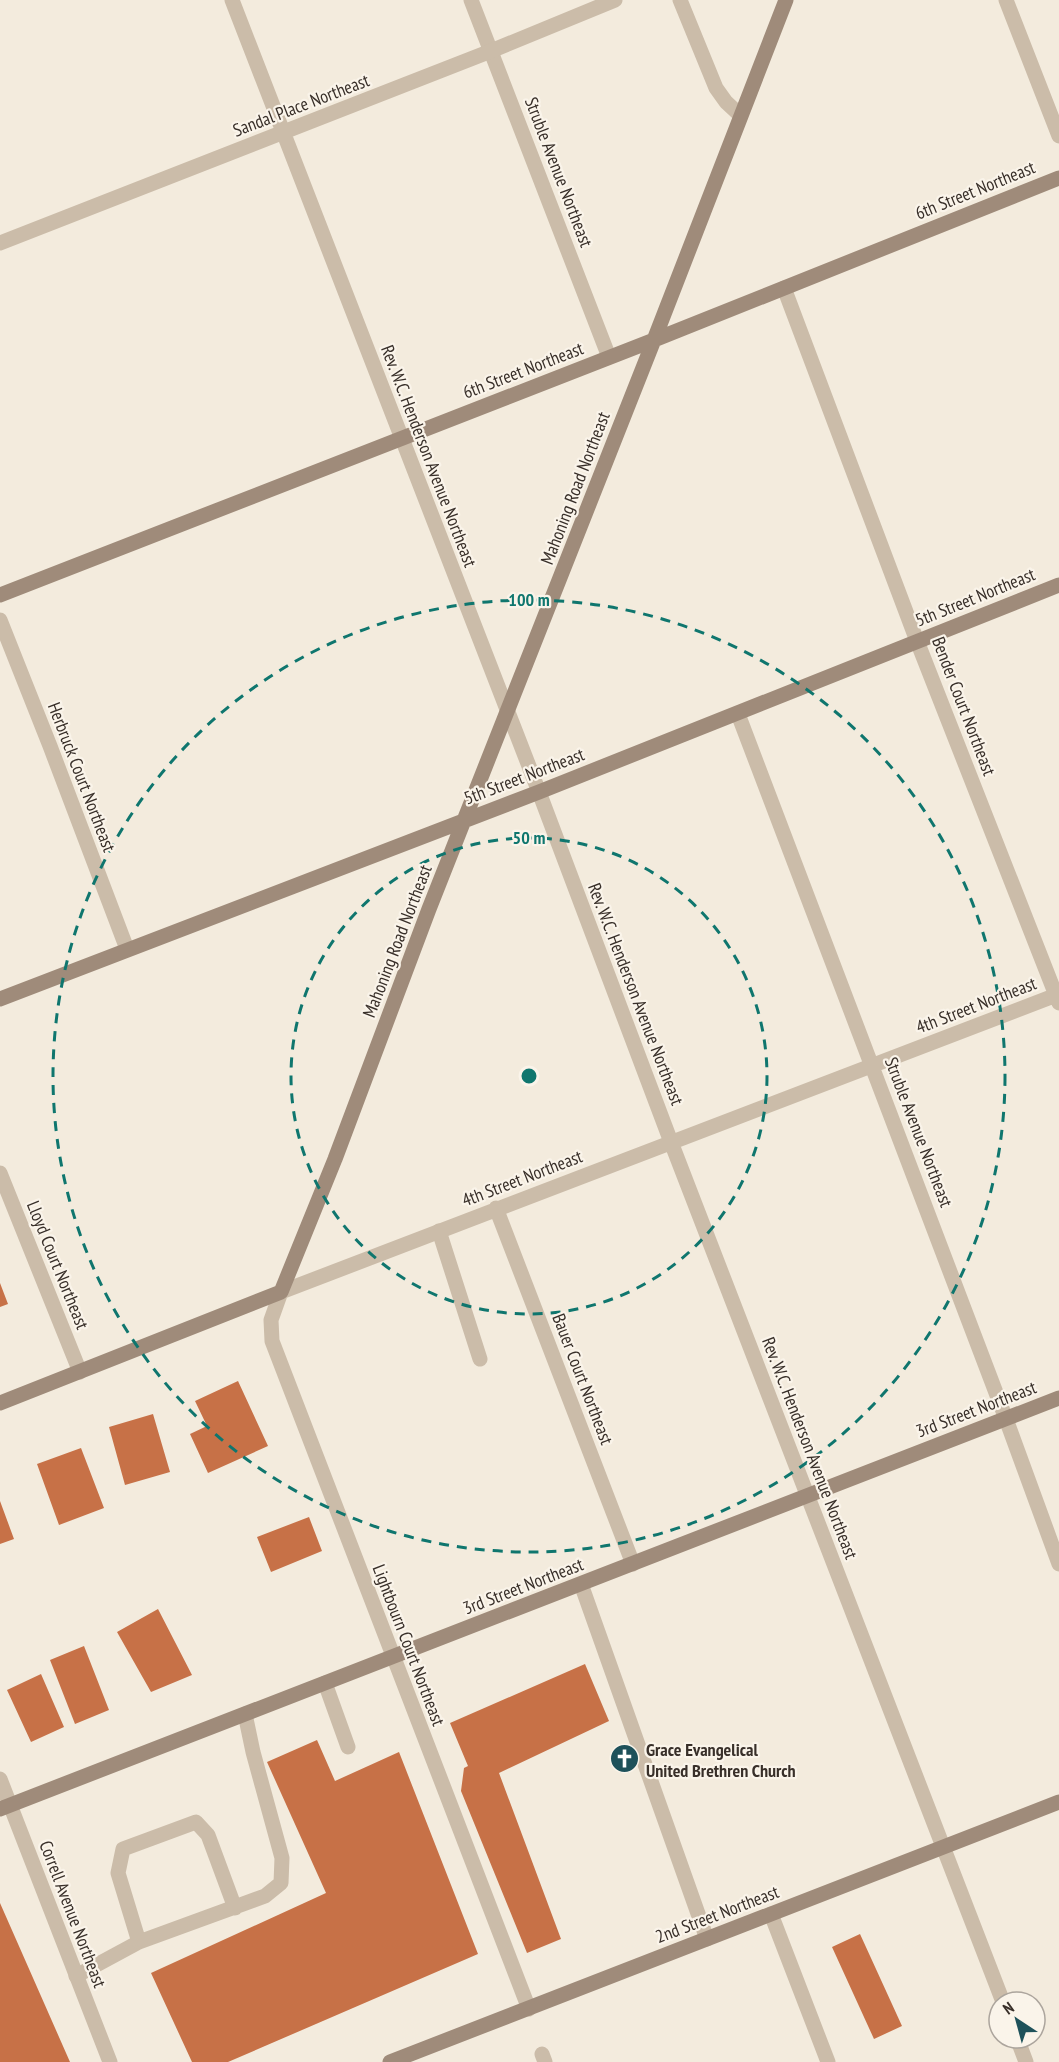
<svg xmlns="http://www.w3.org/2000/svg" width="1059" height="2062" viewBox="0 0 1059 2062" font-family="'PT Sans Narrow',sans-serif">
<rect width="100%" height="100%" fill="#f3ebdd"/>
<path fill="#c77147" d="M0 1283 8 1304 0 1307Z
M238 1381 268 1446 208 1473 190 1434 207 1426 195 1401Z
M153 1414 170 1472 125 1485 109 1427Z
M81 1448 104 1508 59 1525 37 1464Z
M0 1501 14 1539 0 1544Z
M309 1517 322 1551 271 1572 257 1537Z
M158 1609 192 1675 151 1692 117 1632Z
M84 1646 109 1710 75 1724 50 1660Z
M585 1664 609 1721 499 1773 561 1939 527 1953 461 1791 464 1768 468 1766 450 1723Z
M41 1674 64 1727 31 1742 7 1690Z
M317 1740 335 1781 399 1752 478 1954 228 2062H192L151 1973 326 1893 267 1762Z
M0 1903 70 2062H0Z
M860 1934 902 2026 874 2039 832 1947Z"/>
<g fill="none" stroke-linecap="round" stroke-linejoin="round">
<path stroke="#cbbca9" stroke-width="15" d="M471 0 609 357
M680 0 716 88 726 102 740 115
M0 620 50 746 127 949
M0 1173 80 1372
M439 1231 480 1359
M581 1584 707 1939
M325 1683 348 1747
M139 1942 118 1873 123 1849 196 1822 208 1835 235 1908
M76 1976 139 1942 265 1896 281 1883 282 1858 253 1752 245 1714"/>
<path stroke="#cbbca9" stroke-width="15" d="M232 0 539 792 671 1142 1003 2002
M1006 0 1059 136
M0 243 491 51 615 0
M784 288 917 641 1059 1003
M738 714 1006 1419 1059 1564
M496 1208 633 1564
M0 1779 110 2062
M771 1914 828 2062
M529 2009 272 1341 271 1320 281 1292 1059 994
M1017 2038 1026 2062
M542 2054 545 2062"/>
<path stroke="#9f8b7a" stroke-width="15" d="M0 595 654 340 1059 178
M0 999 539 792 1059 585
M0 1403 281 1292 335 1159 429 909 654 340 786 0
M0 1809 1059 1398
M390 2062 1059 1802"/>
</g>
<g fill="none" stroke="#0f766e" stroke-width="3" stroke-dasharray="10 8">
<circle cx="529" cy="1076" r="238"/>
<circle cx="529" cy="1076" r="476"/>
</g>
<defs>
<symbol id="church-disc" viewBox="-11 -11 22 22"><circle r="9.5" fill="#1e515a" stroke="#faf4ea"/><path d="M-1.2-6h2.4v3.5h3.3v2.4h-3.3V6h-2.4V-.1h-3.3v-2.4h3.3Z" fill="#fff"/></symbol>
</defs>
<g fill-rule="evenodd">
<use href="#church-disc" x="608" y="1742" width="33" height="33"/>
</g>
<g text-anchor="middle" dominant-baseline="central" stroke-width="4.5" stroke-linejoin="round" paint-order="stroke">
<g font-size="18" fill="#382f29" stroke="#faf4ea">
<text transform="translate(301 105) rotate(-21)">Sandal Place Northeast</text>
<text transform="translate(559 172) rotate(69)">Struble Avenue Northeast</text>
<text transform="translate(975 190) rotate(-22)">6th Street Northeast</text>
<text transform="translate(523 370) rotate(-21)">6th Street Northeast</text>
<text transform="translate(429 456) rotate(69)">Rev. W.C. Henderson Avenue Northeast</text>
<text transform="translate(575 488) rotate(-69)">Mahoning Road Northeast</text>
<text transform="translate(975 597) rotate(-22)">5th Street Northeast</text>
<text transform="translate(964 706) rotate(69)">Bender Court Northeast</text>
<text transform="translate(524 776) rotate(-21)">5th Street Northeast</text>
<text transform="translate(82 777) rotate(69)">Herbruck Court Northeast</text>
<text transform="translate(397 941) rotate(-69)">Mahoning Road Northeast</text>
<text transform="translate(636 994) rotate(69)">Rev. W.C. Henderson Avenue Northeast</text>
<text transform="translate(976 1005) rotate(-21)">4th Street Northeast</text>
<text transform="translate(919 1132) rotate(69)">Struble Avenue Northeast</text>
<text transform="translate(522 1178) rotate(-21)">4th Street Northeast</text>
<text transform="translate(58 1265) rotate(68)">Lloyd Court Northeast</text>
<text transform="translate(583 1379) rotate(69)">Bauer Court Northeast</text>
<text transform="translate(976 1409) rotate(-21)">3rd Street Northeast</text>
<text transform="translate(810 1448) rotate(69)">Rev. W.C. Henderson Avenue Northeast</text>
<text transform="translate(523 1586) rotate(-21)">3rd Street Northeast</text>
<text transform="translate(409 1645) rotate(69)">Lightbourn Court Northeast</text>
<text transform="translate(73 1914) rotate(69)">Correll Avenue Northeast</text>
<text transform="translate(717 1914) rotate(-21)">2nd Street Northeast</text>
</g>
<g font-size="18" font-weight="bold" fill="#382f29" stroke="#faf4ea" text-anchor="start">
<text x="646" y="1749">Grace Evangelical<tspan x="646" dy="21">United Brethren Church</tspan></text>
</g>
</g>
<circle cx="529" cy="1076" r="9" fill="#0f766e" stroke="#faf4ea" stroke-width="3"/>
<g font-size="18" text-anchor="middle" font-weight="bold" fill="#0f766e" stroke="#faf4ea" stroke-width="4.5" stroke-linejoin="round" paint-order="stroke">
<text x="529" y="606">100 m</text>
<text x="529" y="844">50 m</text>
</g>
<g transform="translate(1017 2020) rotate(324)"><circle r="28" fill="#faf4ea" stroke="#aca59d" stroke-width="1.5"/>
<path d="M0-4.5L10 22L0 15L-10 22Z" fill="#1e515a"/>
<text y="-9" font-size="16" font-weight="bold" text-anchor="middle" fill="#382f29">N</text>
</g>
</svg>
